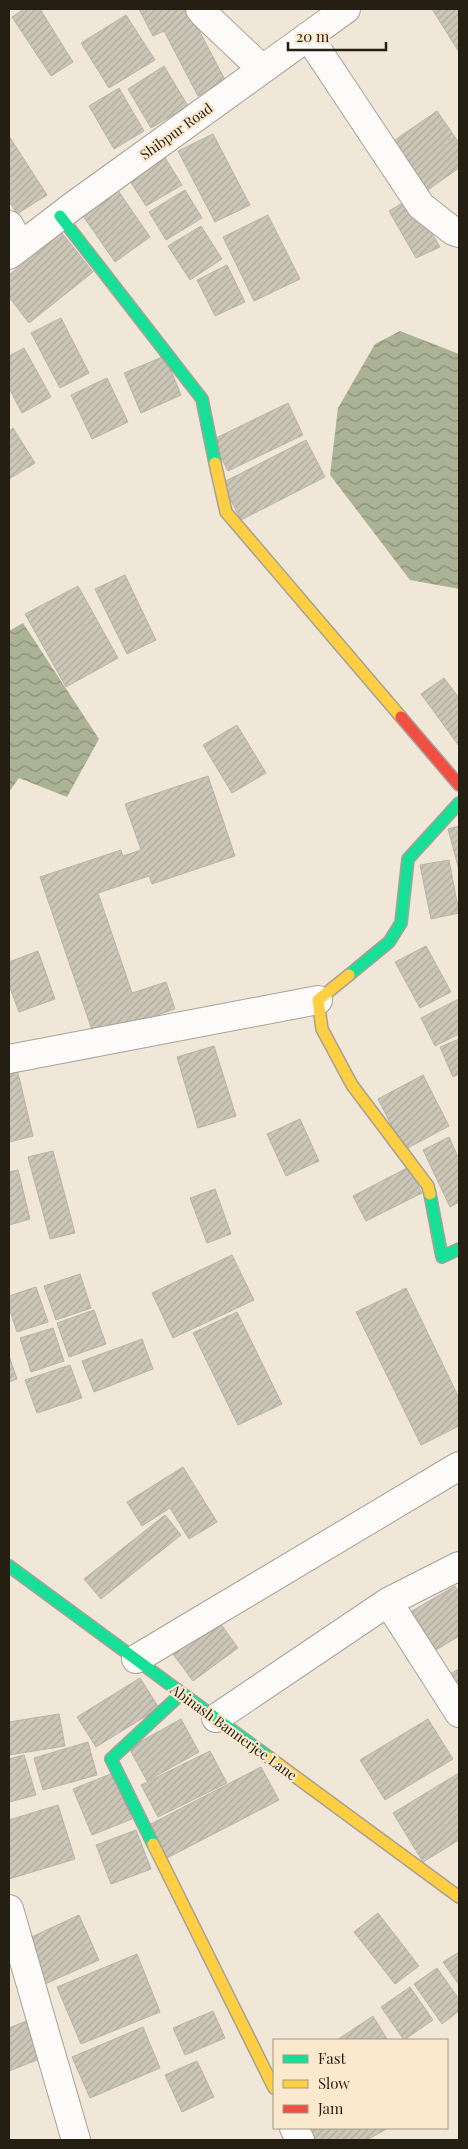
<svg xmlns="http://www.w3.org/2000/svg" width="468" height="2149" viewBox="0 0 468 2149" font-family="'Playfair Display',serif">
<defs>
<pattern id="water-waves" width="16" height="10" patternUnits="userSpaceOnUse" patternTransform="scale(1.25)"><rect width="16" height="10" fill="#abb295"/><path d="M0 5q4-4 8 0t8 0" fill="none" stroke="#8b9078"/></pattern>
<pattern id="building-hatch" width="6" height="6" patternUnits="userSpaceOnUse" patternTransform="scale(1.25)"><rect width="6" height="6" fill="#cbc6b8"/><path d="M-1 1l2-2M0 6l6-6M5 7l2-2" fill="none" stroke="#aeaa9d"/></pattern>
</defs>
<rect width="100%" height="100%" fill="#f0e7d8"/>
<path fill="url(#water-waves)" d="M400 331 459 354V589L410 580 330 475 338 408 375 344Z
M23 623 99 739 67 797 19 778 9 792V631Z"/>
<path fill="url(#building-hatch)" stroke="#b8b4a8" d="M24 9H40L73 62 51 76 12 17Z
M139 9H188L226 82 198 96 164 31 153 36Z
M432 9H459V52Z
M126 15 155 60 109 88 81 43Z
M164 66 188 106 151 128 128 89Z
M119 88 144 131 114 149 89 106Z
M437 111 459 143V168L425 192 392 142Z
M213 134 250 205 215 222 178 151Z
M9 136 47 195 17 214 9 201Z
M164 156 182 185 146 206 128 178Z
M117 189 150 237 115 262 81 213Z
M185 190 202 218 166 240 149 212Z
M411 198 440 247 416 258 389 211Z
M268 215 300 279 254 301 223 237Z
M201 226 222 259 190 280 168 246Z
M62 233 93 272 29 323 9 297V275Z
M227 265 245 302 215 316 197 280Z
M61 318 89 373 60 388 31 333Z
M24 348 51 397 22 413 9 388V356Z
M165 356 181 395 141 413 124 373Z
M107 378 128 422 92 439 71 395Z
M288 403 303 435 228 471 212 440Z
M13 428 35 463 9 479V431Z
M306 440 325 477 241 520 222 483Z
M125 575 156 640 127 654 95 589Z
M78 586 118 658 66 687 25 614Z
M444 678 459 698V746L421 694Z
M237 725 266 773 232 793 203 745Z
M208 776 235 856 152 884 149 876 98 893 132 993 166 982 175 1009 94 1036 40 877 121 850 123 856 141 850 125 804Z
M459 826V870L448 829Z
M449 860 459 913 431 919 420 865Z
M426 946 451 992 420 1008 395 962Z
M38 951 55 999 19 1012 9 985V962Z
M459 999V1034L435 1046 421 1018Z
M459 1039V1074L453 1077 440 1047Z
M214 1046 236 1116 198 1128 177 1057Z
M17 1069 33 1136 9 1142V1071Z
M423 1075 449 1126 404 1150 378 1099Z
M300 1119 319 1161 286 1176 267 1134Z
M449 1137 459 1159V1202L450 1207 423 1150Z
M53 1151 75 1233 50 1239 28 1157Z
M409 1167 422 1193 366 1221 353 1196Z
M18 1170 30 1219 9 1225V1172Z
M215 1189 231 1234 207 1243 190 1198Z
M232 1255 254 1300 173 1338 152 1293Z
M80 1274 91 1308 56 1320 44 1286Z
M36 1287 48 1322 17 1332 9 1308V1296Z
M406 1288 459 1398V1426L421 1445 356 1312Z
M94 1310 106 1344 69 1357 57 1323Z
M237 1312 282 1404 238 1425 193 1333Z
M53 1328 64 1361 31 1372 20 1338Z
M142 1339 153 1369 94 1392 82 1361Z
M9 1356 17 1379 9 1382Z
M70 1365 82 1398 37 1413 25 1380Z
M183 1467 217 1522 189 1539 170 1508 142 1526 127 1502Z
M165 1515 181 1535 101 1599 84 1579Z
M455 1586 459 1592V1636L436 1650 412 1611Z
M218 1620 238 1648 193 1681 173 1654Z
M459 1669V1689L450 1674Z
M140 1678 159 1708 96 1747 77 1717Z
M59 1714 65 1746 9 1755V1722Z
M181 1719 199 1752 147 1781 129 1748Z
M428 1719 453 1759 385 1800 360 1760Z
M88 1742 97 1775 43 1790 34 1758Z
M210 1751 227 1783 158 1817 141 1785Z
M24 1755 36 1795 9 1802V1759Z
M261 1767 279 1800 167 1858 149 1825Z
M113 1773 132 1819 92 1835 73 1789Z
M459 1773V1840L423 1862 393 1813Z
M58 1805 75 1859 9 1879V1820Z
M136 1830 151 1869 111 1884 96 1845Z
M378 1913 419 1966 395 1984 354 1932Z
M79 1915 99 1960 45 1984 25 1940Z
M459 1952V1985L443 1962Z
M137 1954 160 2012 81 2044 57 1987Z
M437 1968 459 1999V2011L442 2024 414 1984Z
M410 1987 433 2020 404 2040 381 2007Z
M213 2011 225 2038 185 2055 173 2028Z
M373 2016 387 2039 337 2040Z
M26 2021 42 2058 9 2071V2028Z
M143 2027 160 2068 90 2098 72 2057Z
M197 2061 214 2097 182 2112 165 2075Z
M313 2128H388L367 2140H314L308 2131Z"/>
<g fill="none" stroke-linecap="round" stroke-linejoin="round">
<defs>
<path id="street" d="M200 9 204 14 262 69
M308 36 421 206 453 231 459 233
M9 225 21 246
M9 255 73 206 346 9
M9 1059 318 1000
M388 1602 459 1713
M136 1659 459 1466
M216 1718 388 1602 459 1566
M9 1909 76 2140
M294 2128 300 2140"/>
<path id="fast" d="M60 216 202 399 215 463
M349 975 389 942 401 923 408 859 459 803
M430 1194 442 1257 459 1249
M9 1566 270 1758
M153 1844 111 1759 182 1693"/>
<path id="slow" d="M215 463 226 512 401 717
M349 975 318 1000 322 1029 352 1085 428 1186 430 1194
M270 1758 459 1897
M153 1844 274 2088"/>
<path id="jam" d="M401 717 459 785"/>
</defs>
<use href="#street" stroke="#a7a195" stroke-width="30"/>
<use href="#fast" stroke="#a7a195" stroke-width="14"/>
<use href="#slow" stroke="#a7a195" stroke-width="14"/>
<use href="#jam" stroke="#a7a195" stroke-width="14"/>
<use href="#street" stroke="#fdfbf9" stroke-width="28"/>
<use href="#fast" stroke="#16e098" stroke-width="11"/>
<use href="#slow" stroke="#ffcf43" stroke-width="11"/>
<use href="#jam" stroke="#f24e42" stroke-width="11"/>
</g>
<g text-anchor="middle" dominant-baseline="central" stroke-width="4.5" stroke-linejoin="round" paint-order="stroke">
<g font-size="14" fill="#241e13" stroke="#fbe9cd">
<text transform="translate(176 131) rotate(-36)">Shibpur Road</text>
<text transform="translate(234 1732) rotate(36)">Abinash Bannerjee Lane</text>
</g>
</g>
<rect width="468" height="2149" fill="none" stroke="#241e13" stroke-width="20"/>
<rect x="273" y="2039" width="175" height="90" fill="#fbe9cd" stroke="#a59883"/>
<rect x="283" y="2055" width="25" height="8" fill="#16e098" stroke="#a59883"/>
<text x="318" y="2064" font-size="15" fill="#241e13">Fast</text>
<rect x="283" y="2080" width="25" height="8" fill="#ffcf43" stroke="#a59883"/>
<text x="318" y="2089" font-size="15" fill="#241e13">Slow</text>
<rect x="283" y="2105" width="25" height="8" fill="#f24e42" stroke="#a59883"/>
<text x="318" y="2114" font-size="15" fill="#241e13">Jam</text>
<path d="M288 42v8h98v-8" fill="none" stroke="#241e13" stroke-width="2.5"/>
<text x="296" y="42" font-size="15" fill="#241e13" stroke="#fbe9cd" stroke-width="4" paint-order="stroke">20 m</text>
</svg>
